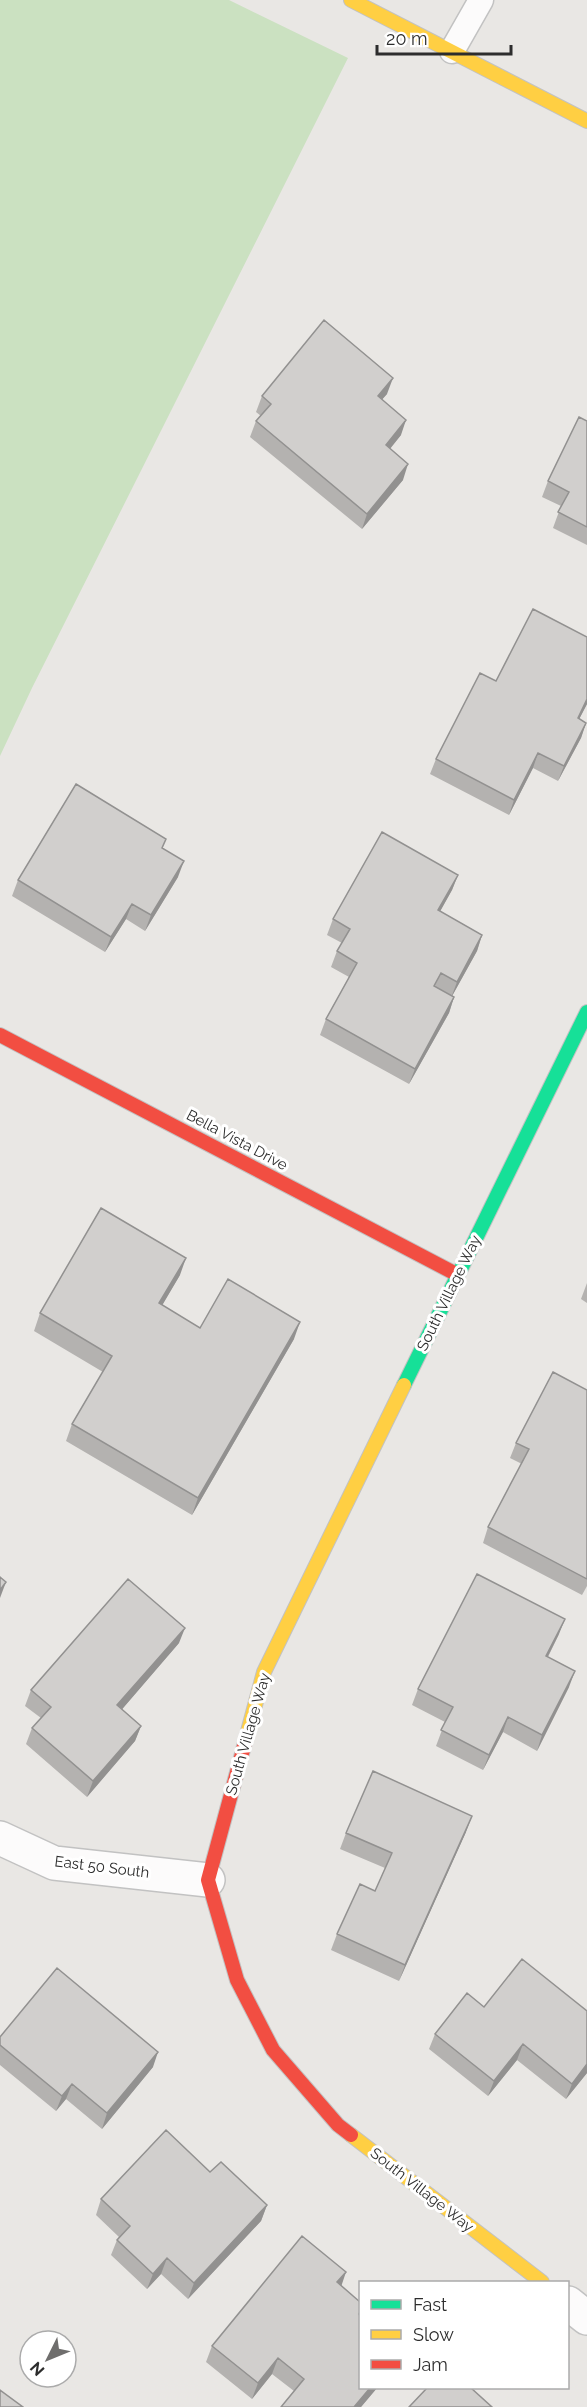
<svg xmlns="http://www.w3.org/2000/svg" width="587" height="2407" viewBox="0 0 587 2407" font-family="Raleway,sans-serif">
<rect width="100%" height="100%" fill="#e9e7e4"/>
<path fill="#cbe1c1" d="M0 0H229L348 58 32 688 0 756Z"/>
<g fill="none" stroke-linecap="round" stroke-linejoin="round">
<defs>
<path id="lane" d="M452 51 481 0"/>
<path id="street" d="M0 1838 54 1863 208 1880
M568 2303 587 2318"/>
<path id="fast" d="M404 1385 587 1012"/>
<path id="slow" d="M351 0 587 121
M247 1735 264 1672 404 1385
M351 2135 542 2282"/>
<path id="jam" d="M0 1035 458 1275
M247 1735 208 1880 237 1980 273 2050 338 2125 351 2135"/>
</defs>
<use href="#lane" stroke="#c2c2c2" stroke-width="27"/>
<use href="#street" stroke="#c2c2c2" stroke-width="36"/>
<use href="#fast" stroke="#c2c2c2" stroke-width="16"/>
<use href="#slow" stroke="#c2c2c2" stroke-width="16"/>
<use href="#jam" stroke="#c2c2c2" stroke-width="16"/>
<use href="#lane" stroke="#fcfbfb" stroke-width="24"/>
<use href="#street" stroke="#fcfbfb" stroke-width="33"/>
<use href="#fast" stroke="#16e098" stroke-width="14"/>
<use href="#slow" stroke="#ffcf43" stroke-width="14"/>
<use href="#jam" stroke="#f24e42" stroke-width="14"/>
</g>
<path fill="#b4b2b0" d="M387 394 382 399 401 435 390 449 403 480 362 529 250 437 256 421 261 416 256 412 262 396Z
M587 421V545L553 528 561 506 542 497 548 481Z
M496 681 587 704 579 719 586 723 581 738 558 781 533 768 509 815 430 774 436 759Z
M163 848 178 877 145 931 126 919 105 952 12 896 18 880Z
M458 875 452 890 440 911 482 935 477 951 452 996 454 997 449 1013 409 1084 320 1035 326 1019 349 977 331 967 337 951 342 943 327 935 333 919Z
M180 1275 162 1305 200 1328 294 1339 192 1515 66 1441 72 1424 103 1372 34 1331 40 1313Z
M587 1283V1303L581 1299Z
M587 1390V1586L582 1595 483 1543 488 1527 522 1464 510 1458 516 1443Z
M559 1634 548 1657 569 1687 537 1751 503 1732 483 1770 436 1746 445 1722 412 1705 418 1689Z
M179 1643 122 1709 141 1726 135 1741 87 1797 26 1744 32 1728 41 1718 25 1706 31 1690Z
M466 1832 399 1981 331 1950 337 1934 375 1891 385 1868 340 1849 346 1833Z
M484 2007 587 2073 566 2099 517 2060 488 2096 429 2049 435 2034Z
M0 2037 153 2067 102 2129 66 2099 56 2111 0 2065Z
M210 2172 267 2205 261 2221 188 2299 161 2274 147 2289 111 2255 117 2240 119 2237 96 2215 101 2199Z
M341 2286 360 2388H377L361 2407H281L294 2391 272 2374 252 2399 206 2362 212 2346Z"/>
<path fill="#929190" d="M393 378 387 394 372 411 378 396Z
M406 420 401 435 380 461 386 445Z
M408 464 403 480 362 529 367 514Z
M587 699V704L572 733 578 718Z
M586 723 581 738 558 781 564 766Z
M538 753 533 768 509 815 514 800Z
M184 861 178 877 145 931 151 915Z
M458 875 452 890 432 926 438 910Z
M132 904 126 919 105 952 111 937Z
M482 935 477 951 451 998 457 982Z
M454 997 449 1013 409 1084 415 1069Z
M186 1258 180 1275 153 1321 159 1303Z
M300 1322 294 1339 192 1515 198 1498Z
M6 1582 0 1598V1590Z
M565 1619 559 1634 540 1672 546 1656Z
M185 1628 179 1643 112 1721 117 1705Z
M575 1671 569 1687 537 1751 542 1735Z
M508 1717 503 1732 483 1770 489 1755Z
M141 1726 135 1741 87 1797 93 1781Z
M472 1816 466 1832 399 1981 405 1965Z
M523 2044 517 2060 488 2096 494 2081Z
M158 2052 153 2067 102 2129 107 2113Z
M587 2064V2073L566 2099 572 2084Z
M72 2084 66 2099 56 2111 62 2096Z
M267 2205 261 2221 188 2299 194 2283Z
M167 2258 161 2274 147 2289 153 2274Z
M346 2272 341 2287 337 2282Z
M278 2358 272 2374 252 2399 258 2383Z
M370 2388H377L361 2407H354Z"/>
<path fill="#d1cfcd" stroke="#929190" stroke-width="1.5" d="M324 320 393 378 378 396 406 420 386 445 408 464 367 514 256 421 271 404 262 396Z
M579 417 587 421V527L558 512 569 492 548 481Z
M533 609 587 637V699L578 718 586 723 564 766 538 753 514 800 436 759 480 673 496 681Z
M76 784 166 839 162 848 184 861 151 915 132 904 111 937 18 880Z
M382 832 458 875 438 910 482 935 457 982 441 973 434 986 454 997 415 1069 326 1019 357 963 337 951 350 929 333 919Z
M101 1208 186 1258 159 1303 200 1328 228 1279 300 1322 198 1498 72 1424 112 1356 40 1313Z
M553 1372 587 1390V1579L488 1527 529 1449 516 1443Z
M477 1574 565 1619 546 1656 575 1671 542 1735 508 1717 489 1755 441 1730 453 1707 418 1689Z
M0 1577 6 1582 0 1590Z
M128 1579 185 1628 117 1705 141 1726 93 1781 32 1728 51 1707 31 1690Z
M373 1771 472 1816 405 1965 337 1934 360 1884 375 1891 392 1853 346 1833Z
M522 1959 587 2011V2064L572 2084 523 2044 494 2081 435 2034 467 1993 484 2007Z
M57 1968 158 2052 107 2113 72 2084 62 2096 0 2045V2037Z
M166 2130 210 2172 221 2162 267 2205 194 2283 167 2258 153 2274 117 2240 130 2226 101 2199Z
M302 2236 346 2272 337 2282 360 2302V2312L359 2314 360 2316V2388H370L354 2407H281L304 2379 278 2358 258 2383 212 2346Z
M427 2388H471L492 2407H409Z
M0 2390 23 2407H0Z"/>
<g text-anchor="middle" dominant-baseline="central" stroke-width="6" stroke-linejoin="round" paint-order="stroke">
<g font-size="15" fill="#2d2d2d" stroke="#fff">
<text transform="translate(237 1140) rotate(28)">Bella Vista Drive</text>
<text transform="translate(449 1293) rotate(-64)">South Village Way</text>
<text transform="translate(248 1734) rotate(-74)">South Village Way</text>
<text transform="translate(102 1867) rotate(7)">East 50 South</text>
<text transform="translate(422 2190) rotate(38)">South Village Way</text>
</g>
</g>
<rect x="359" y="2281" width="210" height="108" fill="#ffffff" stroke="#ababab" stroke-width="1.5"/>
<rect x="371" y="2300" width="30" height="9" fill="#16e098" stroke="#ababab" stroke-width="1.5"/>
<text x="413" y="2311" font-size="18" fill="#2d2d2d">Fast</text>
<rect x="371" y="2330" width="30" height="9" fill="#ffcf43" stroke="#ababab" stroke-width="1.5"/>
<text x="413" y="2341" font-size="18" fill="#2d2d2d">Slow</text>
<rect x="371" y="2360" width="30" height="9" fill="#f24e42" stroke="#ababab" stroke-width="1.5"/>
<text x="413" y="2371" font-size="18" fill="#2d2d2d">Jam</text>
<g transform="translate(48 2359) rotate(227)"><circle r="28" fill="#ffffff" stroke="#ababab" stroke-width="1.5"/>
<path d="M0-4.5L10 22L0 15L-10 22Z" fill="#6f6e6d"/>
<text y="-9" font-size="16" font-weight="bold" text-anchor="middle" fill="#2d2d2d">N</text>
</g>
<path d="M377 45v9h134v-9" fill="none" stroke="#2d2d2d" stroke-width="3"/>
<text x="386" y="45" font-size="18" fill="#2d2d2d" stroke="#ffffff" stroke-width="4.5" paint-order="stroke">20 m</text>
</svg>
